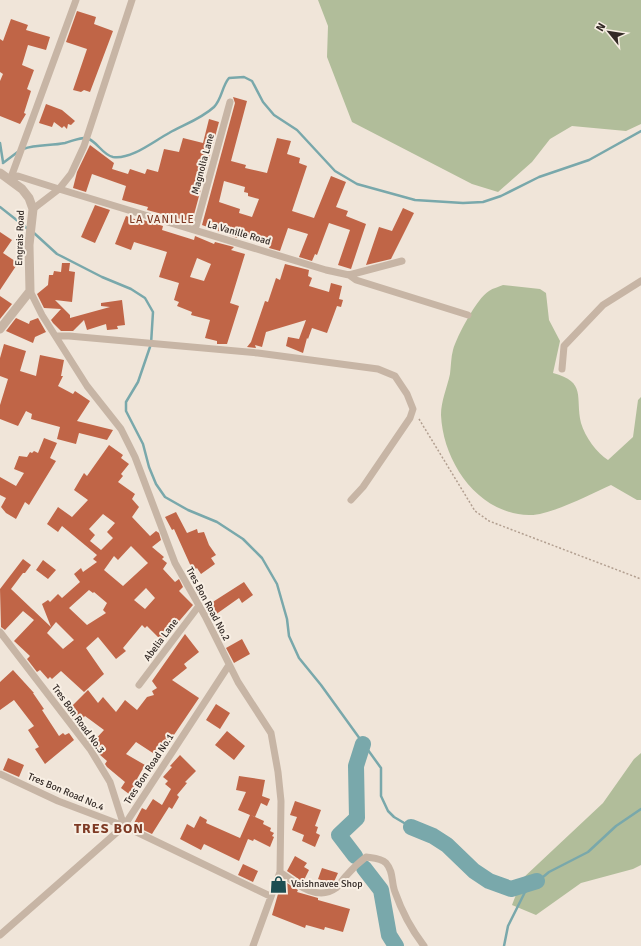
<svg xmlns="http://www.w3.org/2000/svg" width="641" height="946" viewBox="0 0 641 946" font-family="Signika,sans-serif">
<rect width="100%" height="100%" fill="#f0e5d9"/>
<path fill="#b1bd9a" d="M318 0H641V124L626 131 572 126 550 139 532 162 498 192 472 184 352 122 327 57 328 26Z
M503 285 540 289 546 293 549 320 560 341 553 373C587 382 575 397 581 423 585 437 597 453 608 460L633 437 638 400 641 397V500H637L611 485C591 494 549 516 529 515 478 514 443 462 441 415 441 401 447 388 450 374 451 366 451 357 453 350 457 336 477 298 489 291 493 288 499 287 503 285Z
M641 753V865L633 869 581 883 536 915 512 905 522 879 603 803 634 759Z"/>
<g fill="none" stroke-linecap="round" stroke-linejoin="round">
<path stroke="#79a8ab" stroke-width="2.5" d="M0 143 3 162
M23 149C37 144 51 146 65 143 73 141 81 136 89 139 98 143 103 155 113 157 131 160 154 141 169 133 183 125 201 119 214 107 222 99 222 86 229 78L244 77 252 81 263 102 274 115 297 130 335 171 357 184 415 200 463 203 483 202 501 196 539 177 589 160 641 131
M3 163 19 151
M0 207 28 229
M34 233 57 254 102 277 131 289 145 298 153 312 151 344 138 382 126 402V411L143 444 149 467 156 484 165 497 188 510 217 522 243 539 262 558 277 584 287 619 289 636 299 658 321 685 381 768V796L388 811 394 817 411 827
M504 946 508 926 525 892 549 872 588 852 616 826 641 809"/>
<path stroke="#79a8ab" stroke-width="16" d="M411 827 433 836 447 845 474 871 489 881 511 889 537 881
M355 856 339 835 357 818 356 766 363 744
M364 868 381 890 389 935 396 946"/>
</g>
<path fill="#c06547" fill-rule="evenodd" d="M77 11 96 17 94 24 113 31 90 92 84 90 81 92 73 90 87 49 66 42Z
M11 19 28 25 26 30 50 37 46 50 28 45 22 65 34 70 27 89 31 91 24 113 26 114 20 124 0 116V81L3 74 0 72V39L3 41Z
M233 97 247 101 231 161 246 165 245 168 267 173 277 138 291 141 287 154 300 158 299 163 307 166 292 211 314 218 331 176 346 182 336 207 348 211 346 216 366 224 351 269 338 265 350 230 329 223 317 255 315 254 312 261 299 257 308 234 288 228 280 251 269 248 271 243 239 233 237 238 202 225 235 103ZM224 181 245 187 244 192 248 193V196L259 199 252 217 239 213 240 209 219 202Z
M46 104 62 110 75 121 71 125 68 124 67 129 64 126 62 128 54 122 52 127 39 123Z
M209 119 219 122 192 222 147 210 148 207 122 200 126 186 92 174 86 192 73 188 77 172 90 145 114 163 112 169 128 174 130 169 145 174 147 169 158 172 164 149 179 152 183 138 203 143Z
M95 205 110 210 95 243 81 237Z
M403 208 414 213 391 259 366 265 379 227 392 231Z
M126 216 143 222V220L163 226 162 230 194 240 195 236 214 244 215 242 234 247 231 250 245 254 230 303 239 306 227 344H217V341L205 338 210 320 191 315 192 312 177 306 179 302 174 300 179 283 159 277 167 252 134 242 131 250 115 244ZM197 258 211 264 204 281 190 277Z
M0 232 12 240 3 253 18 263 0 290Z
M62 263H70L69 271 75 272 72 302 55 300 70 315V318L110 307 101 306V303L122 300 125 325 117 326 118 329 107 330 106 324 87 330 84 320 73 331H61L53 323 51 320 61 309 44 308 37 294 48 285 49 275H53L54 271 61 272Z
M285 264 309 270 308 276 312 278 309 286 329 292 331 283 342 286 339 299 343 300 341 307 337 306 327 333 312 328 308 339 307 338 303 353 286 346 288 337 299 339 306 320 266 332 262 347 255 345 256 348 247 347 251 342 265 301 268 302 276 278 280 280Z
M0 296 12 304 0 319Z
M16 318 29 324 30 321 38 318 46 332 35 337 33 343 6 331Z
M4 344 26 351 20 371 36 376 40 355 64 360 61 376H63L58 386 73 394 75 391 90 401 77 421 113 430 107 440 79 433 76 444 57 439 60 427 31 419 32 414 26 411 18 426 0 419V405L8 379 0 376V358Z
M44 438 57 443 50 458 56 461 29 505 25 502 16 519 6 513 1 507 6 498 0 495V477L16 486 24 473 14 469 19 456 27 457 30 452 32 453 34 451 38 453Z
M109 445 123 455 121 458 129 464 121 474 123 476 118 482 135 494 132 499 139 507 132 517 150 536 156 531 159 533 161 540 152 547 164 557 162 559 167 563 163 569 175 582 179 579 183 587 179 591 193 605 162 641 147 626 145 628 142 625 123 648 126 651 116 659 98 637 86 648 104 674 84 692 61 671 52 679 50 677 48 679 40 670 37 672 27 659 30 656 14 641 34 620 23 611 5 630 1 627 0 589 23 559 31 565 25 573H23L11 589 51 627 42 604 48 600 50 602 58 594 62 598 80 582 74 574 81 568 83 572 97 562 93 559 97 555 62 526 58 532 47 524 58 507 72 517 88 500 74 490 84 473 87 476ZM103 514 115 523 107 532 113 538 101 550 90 541 95 535 89 529ZM131 546 148 563 123 586 104 570 114 556 118 560ZM146 588 155 598 145 609 134 600ZM89 590 93 593 94 592 107 603 103 610 106 613 87 625 69 608ZM56 622 74 640 63 649 47 633Z
M176 512 187 533 197 529 198 533 204 532 209 545 216 555 211 558 215 564 201 574 197 568 193 571 174 529 172 530 165 517Z
M43 560 56 570 48 579 36 570Z
M244 582 253 595 242 603 239 598 215 615 208 605Z
M185 634 199 652 184 664 187 668 172 680 199 698 159 757 136 742 126 754 145 765 137 779 138 780 129 794 121 788 125 782 107 767 105 764 107 761 99 754 92 743 104 730 85 716 77 724 67 711 88 690 98 703 103 697 116 712 125 700 137 710 147 697 154 695 152 691 157 688 152 681Z
M242 639 250 654 234 663 226 648Z
M13 670 34 693H33L44 709 42 710 59 736 63 733 65 735 69 733 74 740 45 764 35 749 39 747 28 730 34 726 14 700 0 710V682Z
M216 704 230 713 220 729 206 720Z
M227 731 245 746 234 760 215 745Z
M180 755 196 771 185 782 187 783 177 795 179 797 172 809 169 807 152 834 133 825 142 808 146 810 153 799 162 805 171 789 165 784 168 781 163 777 172 767 170 766Z
M8 758 24 765 19 777 3 770Z
M239 776 265 780 262 796 270 799 267 806 261 803 255 817 251 815 264 821 263 824 271 828 270 831 274 833 272 836 274 837 270 847 254 839 253 841 248 839 239 861 204 844 201 850 180 839 187 824 194 828 200 816 207 820 206 823 240 838 250 815 238 810 246 792 236 790Z
M295 801 321 810 315 826 318 827 316 833 320 835 315 847 302 841 304 835 292 830 297 817 290 815Z
M295 856 307 863 304 867 309 870 303 882 287 871Z
M243 864 258 871 253 882 238 875Z
M322 868 338 873 333 884 318 879Z
M282 880 298 890 297 892 318 898V900L350 909 343 932 325 927 324 930 310 926 306 925 305 928 272 915Z"/>
<g fill="none" stroke-linecap="round" stroke-linejoin="round">
<path stroke="#b29f90" stroke-width="1.5" stroke-dasharray="2 2" stroke-linecap="butt" d="M419 419 475 511 489 521 641 579"/>
<path stroke="#c7b5a5" stroke-width="7" d="M10 180 18 176 59 189 326 270 349 275 402 261
M10 180 76 0
M33 209 59 189 71 174 84 146 132 0
M195 230 230 102
M349 275 356 280 468 315
M30 291 42 315 87 386 121 429 135 457 175 563 205 616 238 682 271 733 278 772 281 801 280 872 253 946
M56 336H69L258 353 378 369 395 376 407 394 413 409 410 418 363 487 351 500
M562 369 564 346 603 305 641 281
M0 632 90 749 110 782 124 826
M139 685 198 607
M0 774 58 801 124 826 270 896
M280 872C295 883 317 902 336 888 339 886 342 880 346 876 352 869 358 863 366 857 372 858 381 858 386 863 394 872 391 882 395 892 402 912 411 929 424 946
M0 935 124 826 229 665"/>
<path stroke="#c7b5a5" stroke-width="9" d="M0 173 22 189 29 198 33 209 29 245 30 291 0 329"/>
</g>
<defs>
<symbol id="shop-bare" viewBox="-9 -9 18 18"><path d="M-5-2.5h2.3a2.7 3.5 0 0 1 5.4 0H5L5.5 6h-11ZM-1.5-2.5h3a1.5 2.3 0 0 0-3 0Z" fill="#1e4e52" stroke="#f8efe4" stroke-width="2.5" paint-order="stroke"/></symbol>
</defs>
<g fill-rule="evenodd">
<use href="#shop-bare" x="266" y="872" width="25" height="25"/>
</g>
<g text-anchor="middle" dominant-baseline="central" stroke-width="4" stroke-linejoin="round" paint-order="stroke">
<g font-size="10" fill="#332a26" stroke="#f8efe4">
<text transform="translate(203 164) rotate(-75)">Magnolia Lane</text>
<text transform="translate(239 233) rotate(16)">La Vanille Road</text>
<text transform="translate(20 238) rotate(-88)">Engrais Road</text>
<text transform="translate(208 604) rotate(62)">Tres Bon Road No.2</text>
<text transform="translate(161 640) rotate(-53)">Abelia Lane</text>
<text transform="translate(78 719) rotate(54)">Tres Bon Road No.3</text>
<text transform="translate(149 769) rotate(-57)">Tres Bon Road No.1</text>
<text transform="translate(66 792) rotate(23)">Tres Bon Road No.4</text>
</g>
<g font-size="10" fill="#332a26" stroke="#f8efe4" text-anchor="start">
<text x="291" y="884">Vaishnavee Shop</text>
</g>
<g font-size="11" letter-spacing="1" fill="#7e3a24" stroke="#f8efe4">
<text x="162" y="219">LA VANILLE</text>
</g>
<g font-size="14" font-weight="bold" letter-spacing="1" fill="#7e3a24" stroke="#f8efe4">
<text x="109" y="828">TRES BON</text>
</g>
</g>
<g transform="translate(609 32) rotate(300)" stroke="#f8efe4" stroke-width="3" paint-order="stroke">
<path d="M0-3L7 15L0 10L-7 15Z" fill="#332a26"/>
<text y="-6" font-size="11" font-weight="bold" text-anchor="middle" fill="#332a26">N</text>
</g>
</svg>
